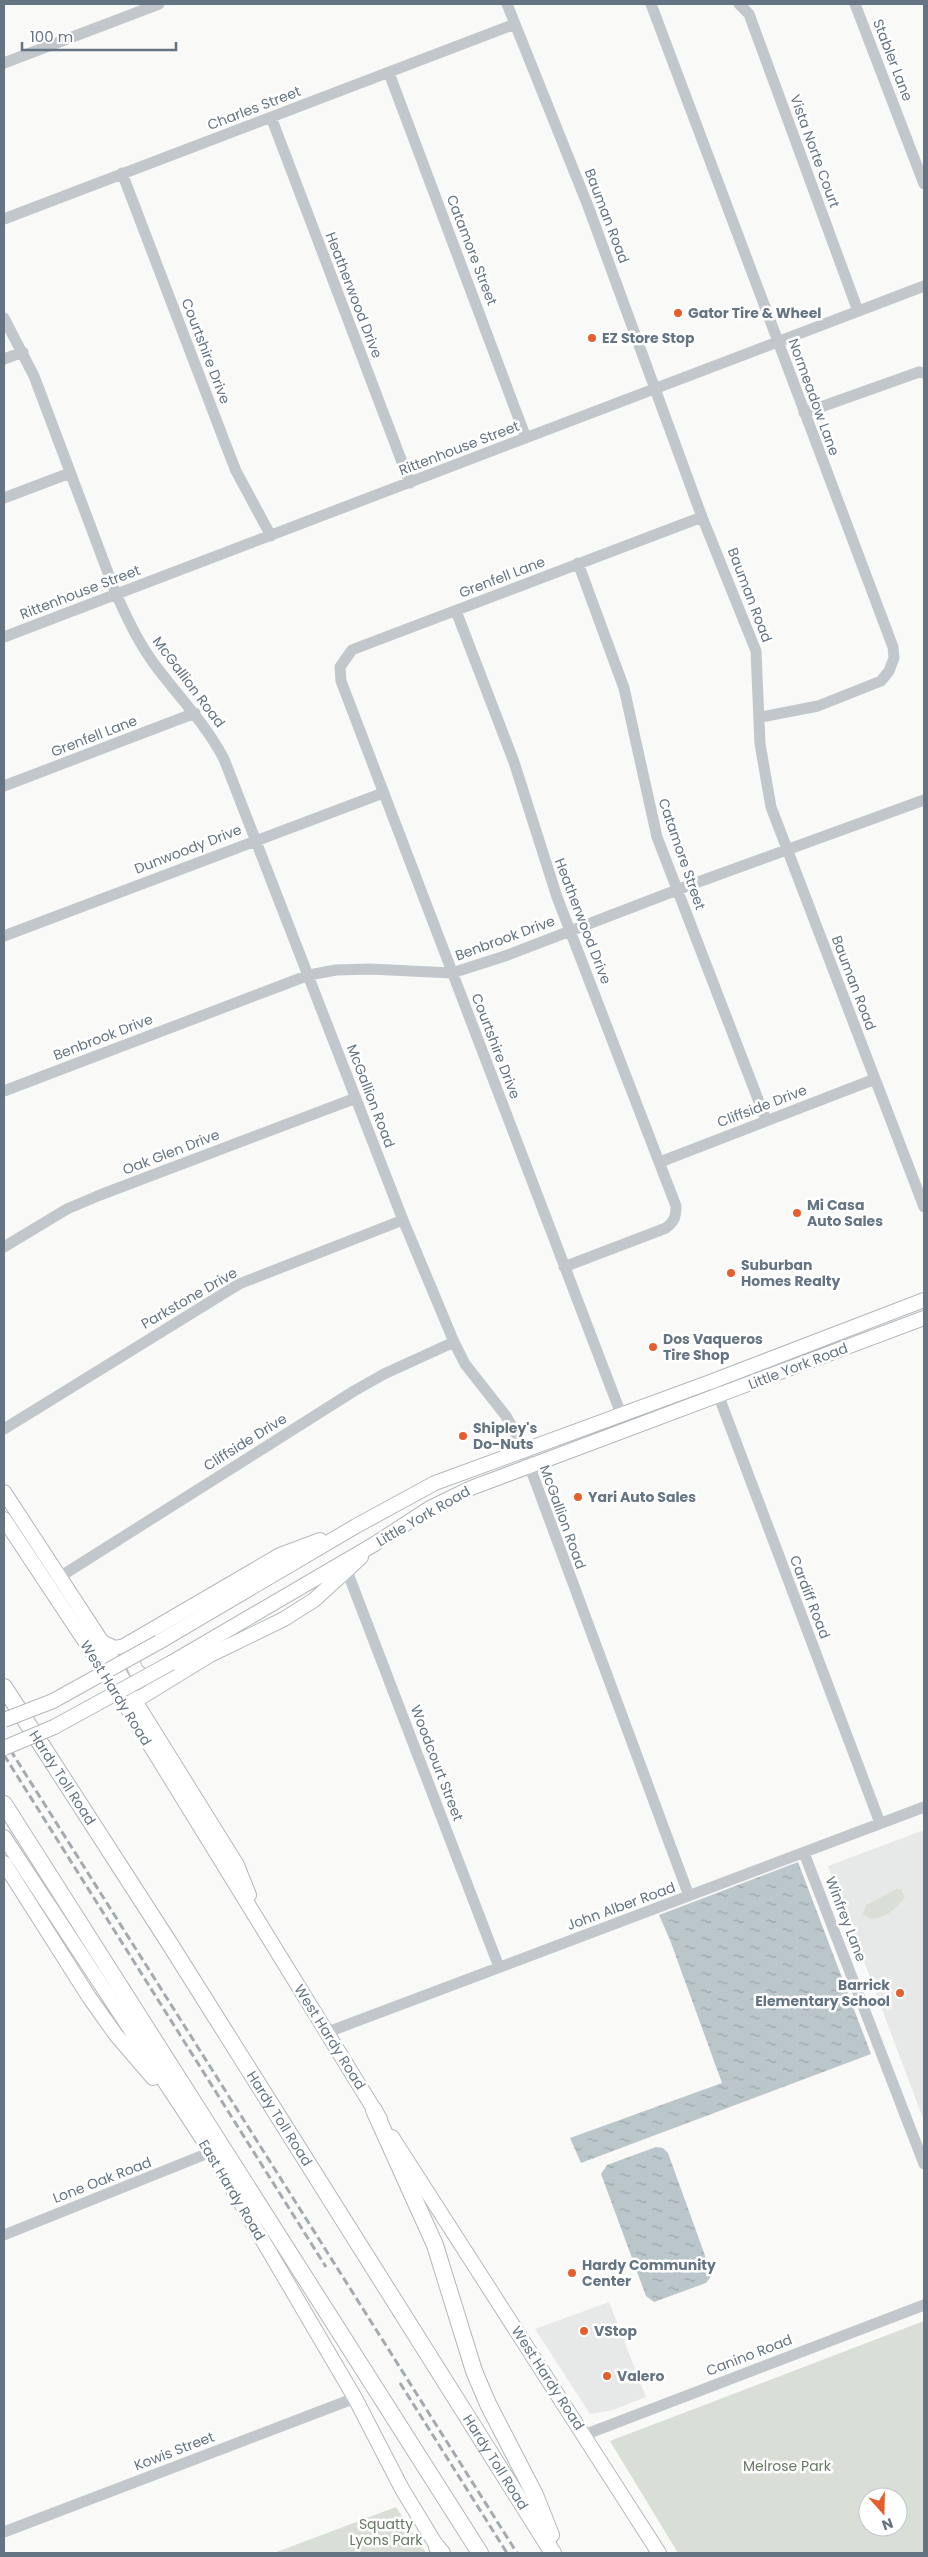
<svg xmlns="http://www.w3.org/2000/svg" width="928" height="2557" viewBox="0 0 928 2557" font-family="Poppins,sans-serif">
<defs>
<pattern id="water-ripples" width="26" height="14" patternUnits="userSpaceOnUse" patternTransform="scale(1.25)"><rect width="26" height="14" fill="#bbc6cb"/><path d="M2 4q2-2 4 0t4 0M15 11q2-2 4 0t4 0" fill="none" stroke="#9ca5aa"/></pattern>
</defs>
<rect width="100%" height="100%" fill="#f9f9f7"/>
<path fill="#e7e8e8" d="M924 1830V2121L828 1866Z
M609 2302 646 2397 613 2410 590 2414 535 2329Z"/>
<path fill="#d9ded6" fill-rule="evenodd" d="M897 1889H901L905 1897C895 1910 886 1918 870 1919L863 1914 866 1905Z
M924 2321V2553H678L610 2441ZM868 2497H898V2527H868Z
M396 2507 426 2553H274Z"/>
<path fill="url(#water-ripples)" d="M798 1862 871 2054 581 2163 570 2138 722 2083 670 1940 659 1915Z
M656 2147 663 2148 668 2153 712 2275 706 2283 654 2302 646 2296 601 2174 607 2165Z"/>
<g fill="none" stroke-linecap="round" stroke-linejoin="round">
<defs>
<path id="major" d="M4 1492 102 1642 135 1701 237 1865 249 1895
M4 1519 102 1667 380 2119
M102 1642 115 1648 124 1646 280 1555 320 1540
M159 1642 356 1526 435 1483 713 1381 924 1300
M131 1647 129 1652 136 1671 150 1681H153
M171 1663 373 1545 430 1508 471 1488 924 1318
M135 1701 210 1655 284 1619 314 1600 361 1557
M4 1837 211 2152 355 2398 402 2489 441 2553
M4 1863 89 1997 116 2035 153 2078
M392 2137 659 2553"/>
<g id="highway">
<path id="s1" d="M4 1687 168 1941 553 2553"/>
<path d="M4 1804 480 2553"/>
<path d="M374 2110 435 2245 474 2371 488 2404 535 2495 551 2535"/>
<path d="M437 2547 442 2553"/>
</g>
</defs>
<use href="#major" stroke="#b4b9bd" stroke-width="16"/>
<use href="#highway" stroke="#b3b8bc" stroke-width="18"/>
<path stroke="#c2c7cb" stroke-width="11" d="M507 4 588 206 702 517 756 651 760 744 771 807 924 1207
M651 4 893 647 894 658 889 671 881 681 818 706 761 717
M739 4 749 14 858 311
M855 4 924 184
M4 63 159 4
M389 73 526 438
M271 117 410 483
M122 173 227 448 236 471 271 536
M4 219 515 24
M4 318 34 376 116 594C128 620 140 646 158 669 181 699 206 725 224 759L403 1220 454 1342 465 1364 506 1416 521 1443 689 1896
M4 359 23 352
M804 413 919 372 924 373
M4 498 70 473
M578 563 624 688 657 837 766 1120
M456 611 514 762 557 897 676 1206C676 1216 675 1221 666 1228L564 1267
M4 637 924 286
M4 786 195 713
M4 936 383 793
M4 1091 309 975 336 970 370 969 452 973 505 956 690 885 924 800
M660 1162 875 1079
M4 1247 67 1209 100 1195 356 1098
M713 1381 880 1823
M621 1414 341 681 340 667 352 650 362 646 702 517
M4 1429 239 1284 403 1220
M347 1571 499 1967
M58 1578 354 1391 384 1374 454 1342
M804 1853 924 2164
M328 2032 924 1807
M4 2235 211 2152
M584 2435 924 2305
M4 2532 355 2398"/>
<use href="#major" stroke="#fff" stroke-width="14"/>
<use href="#highway" stroke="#fff" stroke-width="16"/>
<path stroke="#a3aab0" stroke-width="3" stroke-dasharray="8 4" stroke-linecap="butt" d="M4 1740 517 2553
M4 1755 326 2267
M400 2383 507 2553"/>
<defs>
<path id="major-bridge" d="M4 1720 53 1701 159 1642
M4 1748 54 1727 171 1663"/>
</defs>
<use href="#major-bridge" stroke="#b4b9bd" stroke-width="16" stroke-linecap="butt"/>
<use href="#major-bridge" stroke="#fff" stroke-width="14"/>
</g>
<g fill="#e45f2d" stroke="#fff" stroke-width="2">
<circle cx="678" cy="313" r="5"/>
<circle cx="592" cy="338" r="5"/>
<circle cx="797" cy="1213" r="5"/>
<circle cx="731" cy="1273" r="5"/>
<circle cx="653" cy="1347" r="5"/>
<circle cx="463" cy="1436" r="5"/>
<circle cx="578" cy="1497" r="5"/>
<circle cx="900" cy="1993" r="5"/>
<circle cx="572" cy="2273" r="5"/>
<circle cx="584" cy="2331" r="5"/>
<circle cx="607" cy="2376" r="5"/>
</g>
<g text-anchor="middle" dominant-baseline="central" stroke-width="5" stroke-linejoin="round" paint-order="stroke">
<g font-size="14" fill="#647482" stroke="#fff">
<text transform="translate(893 60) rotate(69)">Stabler Lane</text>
<text transform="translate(254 108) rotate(-21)">Charles Street</text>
<text transform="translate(815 151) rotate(70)">Vista Norte Court</text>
<text transform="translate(607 216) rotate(69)">Bauman Road</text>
<text transform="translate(472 250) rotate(69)">Catamore Street</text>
<text transform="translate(354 295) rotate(69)">Heatherwood Drive</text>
<text transform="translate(206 351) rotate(69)">Courtshire Drive</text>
<text transform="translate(814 397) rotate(70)">Normeadow Lane</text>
<text transform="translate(459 448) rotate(-21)">Rittenhouse Street</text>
<text transform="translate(502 577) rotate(-21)">Grenfell Lane</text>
<text transform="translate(80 592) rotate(-21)">Rittenhouse Street</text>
<text transform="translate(750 595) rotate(69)">Bauman Road</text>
<text transform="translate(189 682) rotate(53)">McGallion Road</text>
<text transform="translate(94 736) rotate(-21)">Grenfell Lane</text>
<text transform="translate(188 849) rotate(-21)">Dunwoody Drive</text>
<text transform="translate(682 854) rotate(71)">Catamore Street</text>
<text transform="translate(583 921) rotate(69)">Heatherwood Drive</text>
<text transform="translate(505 938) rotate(-20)">Benbrook Drive</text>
<text transform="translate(854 983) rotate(69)">Bauman Road</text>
<text transform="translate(103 1037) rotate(-21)">Benbrook Drive</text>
<text transform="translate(496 1046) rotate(69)">Courtshire Drive</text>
<text transform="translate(371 1096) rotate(69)">McGallion Road</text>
<text transform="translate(762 1106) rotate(-21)">Cliffside Drive</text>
<text transform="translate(171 1152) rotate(-21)">Oak Glen Drive</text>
<text transform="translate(189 1298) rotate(-30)">Parkstone Drive</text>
<text transform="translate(798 1366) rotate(-21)">Little York Road</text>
<text transform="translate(245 1442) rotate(-32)">Cliffside Drive</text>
<text transform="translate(423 1516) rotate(-30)">Little York Road</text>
<text transform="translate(563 1517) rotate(70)">McGallion Road</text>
<text transform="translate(810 1597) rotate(69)">Cardiff Road</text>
<text transform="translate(116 1693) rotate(58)">West Hardy Road</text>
<text transform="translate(437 1763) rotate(69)">Woodcourt Street</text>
<text stroke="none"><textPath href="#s1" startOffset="108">Hardy Toll Road</textPath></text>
<text transform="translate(621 1906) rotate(-20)">John Alber Road</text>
<text transform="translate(846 1919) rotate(69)">Winfrey Lane</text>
<text transform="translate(330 2037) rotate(58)">West Hardy Road</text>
<text stroke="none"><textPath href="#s1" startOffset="512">Hardy Toll Road</textPath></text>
<text transform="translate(102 2180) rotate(-21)">Lone Oak Road</text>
<text transform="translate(232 2190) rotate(59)">East Hardy Road</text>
<text transform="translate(749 2355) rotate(-21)">Canino Road</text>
<text transform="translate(548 2378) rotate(57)">West Hardy Road</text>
<text transform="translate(174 2451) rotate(-21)">Kowis Street</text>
<text stroke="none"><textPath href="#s1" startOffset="918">Hardy Toll Road</textPath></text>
</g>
<g font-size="14" font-weight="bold" fill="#647482" stroke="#fff" text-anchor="start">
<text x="688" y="313">Gator Tire &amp; Wheel</text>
<text x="602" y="338">EZ Store Stop</text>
<text x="807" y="1205">Mi Casa<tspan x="807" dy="16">Auto Sales</tspan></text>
<text x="741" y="1265">Suburban<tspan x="741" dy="16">Homes Realty</tspan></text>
<text x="663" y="1339">Dos Vaqueros<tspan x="663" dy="16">Tire Shop</tspan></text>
<text x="473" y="1428">Shipley's<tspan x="473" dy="16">Do-Nuts</tspan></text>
<text x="588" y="1497">Yari Auto Sales</text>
<text x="890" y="1985" text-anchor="end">Barrick<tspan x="890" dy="16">Elementary School</tspan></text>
<text x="582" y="2265">Hardy Community<tspan x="582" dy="16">Center</tspan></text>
<text x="594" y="2331">VStop</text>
<text x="617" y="2376">Valero</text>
</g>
<g font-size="14" fill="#667a63" stroke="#fff">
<text x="787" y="2466">Melrose Park</text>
<text x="386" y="2524">Squatty<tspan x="386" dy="16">Lyons Park</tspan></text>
</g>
</g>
<rect width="928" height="2557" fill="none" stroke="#647482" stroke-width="10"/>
<g transform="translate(883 2512) rotate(160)"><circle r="24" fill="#ffffff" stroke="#c1c7cd"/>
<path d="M0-4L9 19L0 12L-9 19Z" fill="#e45f2d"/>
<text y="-8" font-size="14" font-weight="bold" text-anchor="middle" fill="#647482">N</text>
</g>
<path d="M22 42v8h154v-8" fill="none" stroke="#647482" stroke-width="2.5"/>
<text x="30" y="42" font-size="15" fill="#647482" stroke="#ffffff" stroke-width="4" paint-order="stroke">100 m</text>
</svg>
